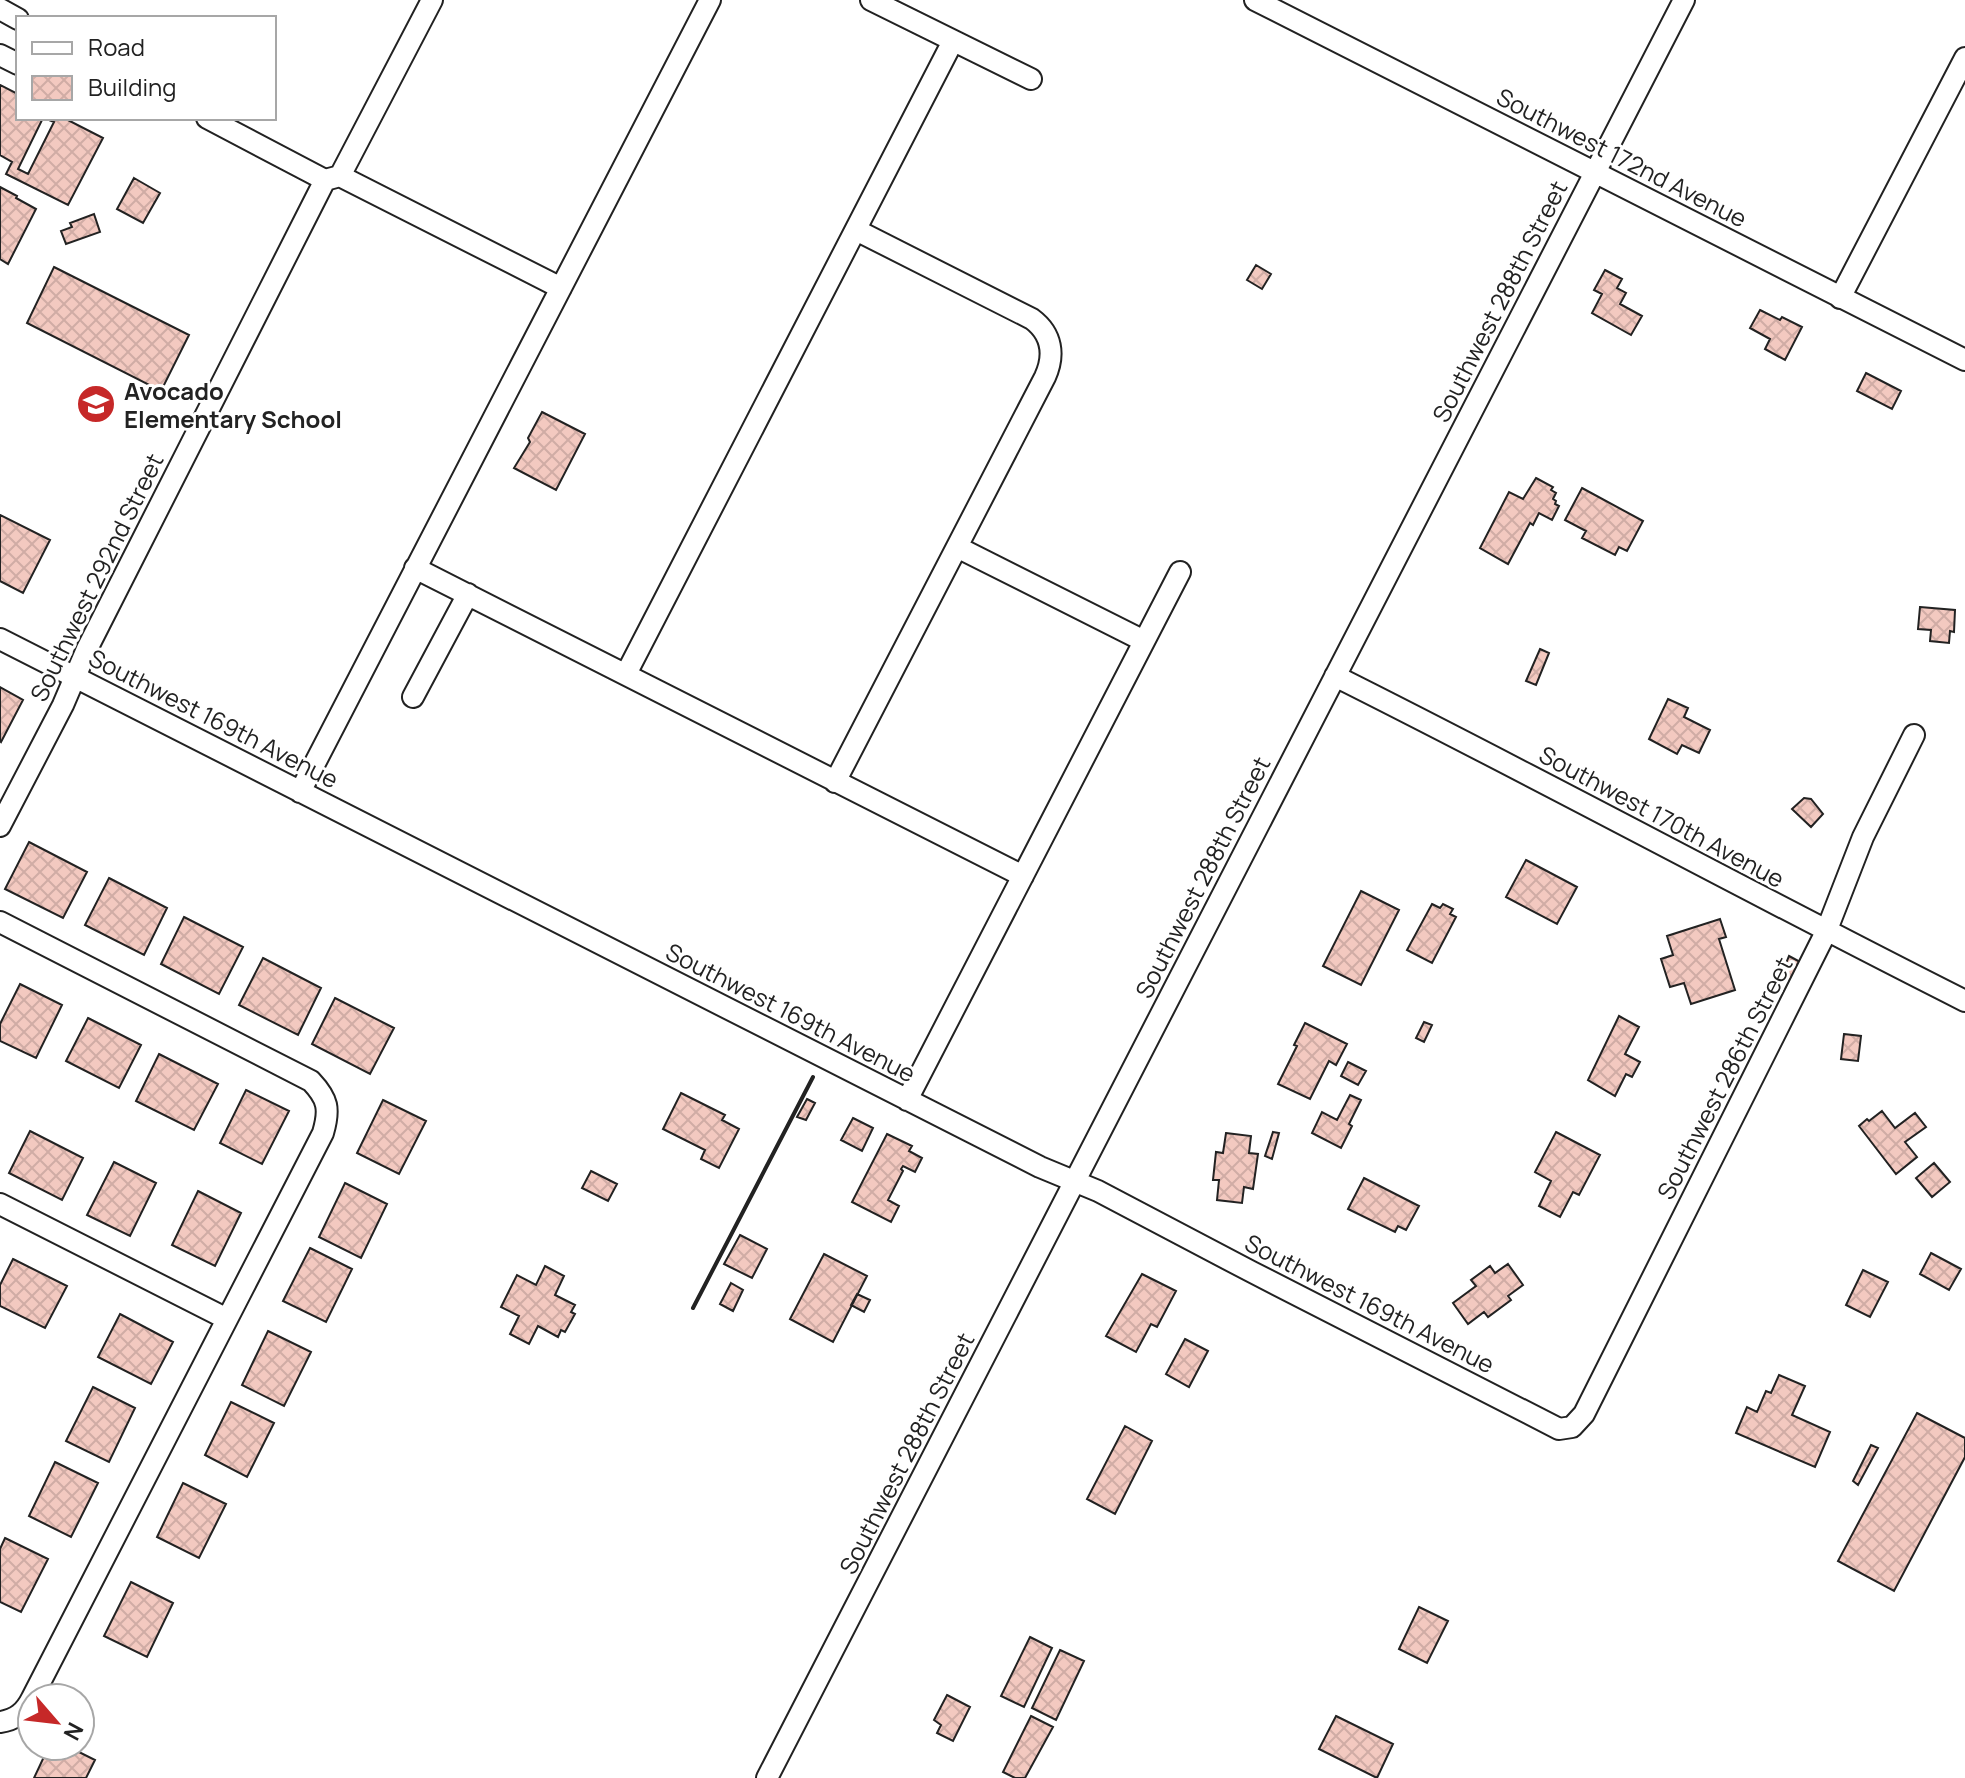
<svg xmlns="http://www.w3.org/2000/svg" width="1965" height="1778" viewBox="0 0 1965 1778" font-family="Manrope,sans-serif">
<defs>
<pattern id="building-cross-hatch" width="8" height="8" patternUnits="userSpaceOnUse" patternTransform="scale(2)"><rect width="8" height="8" fill="#f3c9c0"/><path d="M0 0l8 8M0 8l8-8" fill="none" stroke="#d0aca5"/></pattern>
</defs>
<rect width="100%" height="100%" fill="#fff"/>
<path fill="url(#building-cross-hatch)" stroke="#222" stroke-width="2" d="M0 85 18 94V118H43L18 169 28 174 54 122 44 118H64L103 138 68 205 6 174 12 162 0 155Z
M134 178 160 193 143 223 117 209Z
M0 187 17 196 16 198 36 209 8 264 0 259Z
M94 214 100 232 66 244 61 231 72 227 70 223Z
M1256 265 1271 274 1262 289 1247 280Z
M54 267 189 335 161 391 27 323Z
M1605 270 1622 279 1617 288 1626 293 1620 304 1642 316 1631 335 1592 313 1602 294 1594 290Z
M1760 310 1780 320 1782 317 1802 327 1785 360 1765 349 1770 339 1750 328Z
M1866 373 1901 391 1892 409 1857 391Z
M542 412 585 434 556 490 514 468 530 442 528 438Z
M1536 478 1553 487 1551 490 1556 493 1553 499 1556 501 1555 504 1559 506 1552 520 1539 513 1533 525 1530 523 1508 564 1480 548 1509 492 1523 499Z
M1582 488 1643 521 1627 551 1619 547 1615 555 1582 538 1586 531 1565 520Z
M0 515 50 540 23 593 0 581Z
M1920 607 1955 610 1954 632 1950 631 1949 643 1930 641 1931 630 1918 629Z
M1540 649 1549 653 1536 685 1526 681Z
M0 687 23 700 1 742 0 741Z
M1668 699 1688 708 1684 717 1710 730 1699 753 1682 745 1677 754 1649 739Z
M1804 798 1811 799 1823 814 1811 827 1792 809Z
M29 842 87 872 63 918 5 889Z
M1526 860 1577 887 1557 924 1506 897Z
M109 878 167 908 144 955 85 925Z
M1361 891 1399 910 1361 985 1323 966Z
M1432 904 1440 908 1443 904 1453 909 1450 914 1456 917 1432 963 1407 950Z
M184 917 243 947 219 994 161 964Z
M1720 919 1726 937 1719 939 1735 990 1691 1004 1684 983 1670 987 1661 959 1673 955 1667 936Z
M1789 956 1802 963 1792 981 1781 976Z
M263 958 321 988 298 1035 239 1005Z
M20 984 62 1005 36 1058 0 1041V1024Z
M335 998 394 1028 370 1074 312 1044Z
M1619 1016 1639 1027 1625 1054 1640 1062 1632 1077 1626 1074 1615 1096 1588 1080Z
M88 1018 141 1045 119 1088 66 1061Z
M1424 1022 1432 1025 1424 1042 1416 1038Z
M1305 1023 1347 1044 1336 1065 1329 1061 1310 1099 1278 1084 1297 1046 1294 1045Z
M1844 1034 1861 1036 1858 1061 1841 1059Z
M159 1054 218 1084 194 1130 136 1101Z
M1348 1062 1366 1071 1358 1085 1341 1076Z
M246 1090 289 1111 262 1164 220 1143Z
M681 1093 725 1115 722 1120 739 1129 719 1168 701 1159 705 1150 663 1129Z
M1350 1095 1361 1100 1349 1124 1352 1126 1341 1148 1312 1133 1322 1112 1337 1120Z
M807 1099 815 1103 806 1120 797 1117Z
M383 1100 426 1121 399 1174 357 1153Z
M1882 1111 1895 1128 1915 1113 1926 1127 1905 1142 1917 1157 1896 1174 1859 1126 1867 1119 1869 1121Z
M853 1118 873 1128 862 1151 841 1140Z
M30 1131 83 1158 62 1200 9 1173Z
M1273 1132 1279 1133 1272 1159 1265 1156Z
M1556 1132 1600 1155 1579 1195 1573 1192 1560 1217 1539 1206 1551 1181 1535 1172Z
M1226 1133 1251 1136 1249 1153 1258 1154 1253 1189 1244 1187 1242 1203 1217 1200 1219 1180H1213L1216 1152 1223 1153Z
M887 1134 912 1146 909 1151 922 1158 915 1172 903 1166 901 1169 903 1171 888 1200 899 1206 891 1222 852 1202Z
M114 1162 156 1183 130 1236 87 1215Z
M1934 1163 1950 1182 1932 1197 1916 1178Z
M591 1171 617 1184 608 1201 582 1188Z
M1364 1178 1419 1206 1406 1230 1398 1226 1395 1232 1348 1209Z
M345 1183 387 1204 361 1258 319 1237Z
M198 1191 241 1213 215 1266 172 1245Z
M740 1235 767 1249 752 1278 724 1264Z
M310 1248 352 1269 326 1322 283 1301Z
M1931 1253 1961 1269 1949 1290 1920 1274Z
M824 1254 867 1276 833 1342 790 1319Z
M13 1259 67 1286 45 1328 0 1306V1285Z
M1508 1264 1523 1285 1508 1296 1511 1300 1488 1317 1484 1312 1468 1324 1453 1303 1476 1286 1471 1280 1490 1266 1495 1273Z
M545 1266 564 1276 555 1295 575 1305 571 1312 575 1314 565 1332 561 1330 558 1337 538 1326 529 1344 510 1334 519 1316 501 1307 517 1275 536 1285Z
M1863 1270 1888 1282 1870 1317 1846 1305Z
M1142 1274 1176 1291 1157 1327 1151 1324 1136 1352 1106 1336Z
M731 1283 743 1290 733 1311 720 1304Z
M857 1294 870 1300 864 1312 851 1305Z
M120 1314 173 1342 151 1384 98 1357Z
M268 1331 311 1352 284 1406 242 1385Z
M1185 1339 1208 1351 1189 1387 1166 1374Z
M1779 1375 1805 1386 1792 1415 1830 1432 1815 1467 1736 1433 1747 1407 1757 1412 1766 1391 1771 1393Z
M93 1387 135 1408 109 1462 66 1441Z
M231 1402 274 1423 247 1477 205 1455Z
M1917 1413 1965 1438V1457L1894 1591 1838 1561Z
M1125 1426 1152 1441 1115 1514 1087 1499Z
M1871 1445 1878 1448 1858 1485 1853 1481Z
M55 1462 98 1483 71 1537 29 1516Z
M183 1483 226 1504 199 1558 157 1537Z
M5 1538 48 1559 21 1612 0 1602V1549Z
M131 1582 173 1603 147 1657 104 1636Z
M1419 1607 1448 1621 1427 1663 1399 1649Z
M1030 1637 1052 1648 1024 1707 1001 1696Z
M1060 1650 1084 1661 1056 1720 1032 1708Z
M947 1695 970 1707 953 1741 937 1733 941 1725 934 1720Z
M1031 1716 1053 1727 1025 1778H1015L1003 1772Z
M1336 1716 1393 1744 1377 1778 1319 1749Z
M49 1746H67L95 1760 86 1778H34Z"/>
<g fill="none" stroke-linecap="round" stroke-linejoin="round">
<defs>
<path id="minor" d="M871 0 1031 79
M1255 0 1965 360
M0 9 18 19
M0 55 18 64
M207 118 325 180
M340 176 432 0
M325 180 340 176 561 288
M1840 298 1965 58
M957 547 1144 641
M415 568 1023 876
M0 639 1040 1167 1098 1191 1252 1272 1559 1429 1572 1427 1584 1414 1826 932 1863 837 1914 735
M626 674 953 41
M1335 676C1547 782 1754 895 1965 1001
M413 697 468 594
M835 782 1045 377C1055 355 1052 334 1032 319L856 230
M300 792 710 0
M0 826 63 705 87 649 325 180
M0 922 311 1081C328 1099 330 1109 323 1133L32 1698
M907 1100 1180 572
M0 1204 227 1319
M0 1722C16 1720 25 1712 32 1698
M767 1778 1684 0"/>
</defs>
<use href="#minor" stroke="#222" stroke-width="24"/>
<use href="#minor" stroke="#fff" stroke-width="20"/>
<path stroke="#222" stroke-width="4" d="M693 1308 813 1077"/>
</g>
<defs>
<symbol id="school-disc" viewBox="-11 -11 22 22"><circle r="9.5" fill="#c62828" stroke="#fff"/><path d="M0-5L7-2L0 1L-7-2ZM-4 1L0 2.5L4 1V4Q0 6-4 4Z" fill="#fff"/></symbol>
</defs>
<g fill-rule="evenodd">
<use href="#school-disc" x="74" y="382" width="44" height="44"/>
</g>
<g text-anchor="middle" dominant-baseline="central" stroke-width="6" stroke-linejoin="round" paint-order="stroke">
<g font-size="24" fill="#222" stroke="#fff">
<text transform="translate(1622 157) rotate(27)">Southwest 172nd Avenue</text>
<text transform="translate(1499 301) rotate(-63)">Southwest 288th Street</text>
<text transform="translate(96 577) rotate(-64)">Southwest 292nd Street</text>
<text transform="translate(214 718) rotate(27)">Southwest 169th Avenue</text>
<text transform="translate(1662 816) rotate(28)">Southwest 170th Avenue</text>
<text transform="translate(1202 877) rotate(-63)">Southwest 288th Street</text>
<text transform="translate(791 1012) rotate(27)">Southwest 169th Avenue</text>
<text transform="translate(1724 1078) rotate(-63)">Southwest 286th Street</text>
<text transform="translate(1370 1303) rotate(27)">Southwest 169th Avenue</text>
<text transform="translate(906 1453) rotate(-63)">Southwest 288th Street</text>
</g>
<g font-size="24" font-weight="bold" fill="#222" stroke="#fff" text-anchor="start">
<text x="124" y="390">Avocado<tspan x="124" dy="28">Elementary School</tspan></text>
</g>
</g>
<rect x="16" y="16" width="260" height="104" fill="#ffffff" stroke="#a7a7a7" stroke-width="2"/>
<rect x="32" y="42" width="40" height="12" fill="#ffffff" stroke="#a7a7a7" stroke-width="2"/>
<text x="88" y="56" font-size="24" fill="#222222">Road</text>
<rect x="32" y="76" width="40" height="24" fill="url(#building-cross-hatch)" stroke="#a7a7a7" stroke-width="2"/>
<text x="88" y="96" font-size="24" fill="#222222">Building</text>
<g transform="translate(56 1722) rotate(118)"><circle r="38" fill="#ffffff" stroke="#a7a7a7" stroke-width="2"/>
<path d="M0-6L14 30L0 20L-14 30Z" fill="#c62828"/>
<text y="-12" font-size="22" font-weight="bold" text-anchor="middle" fill="#222222">N</text>
</g>
</svg>
